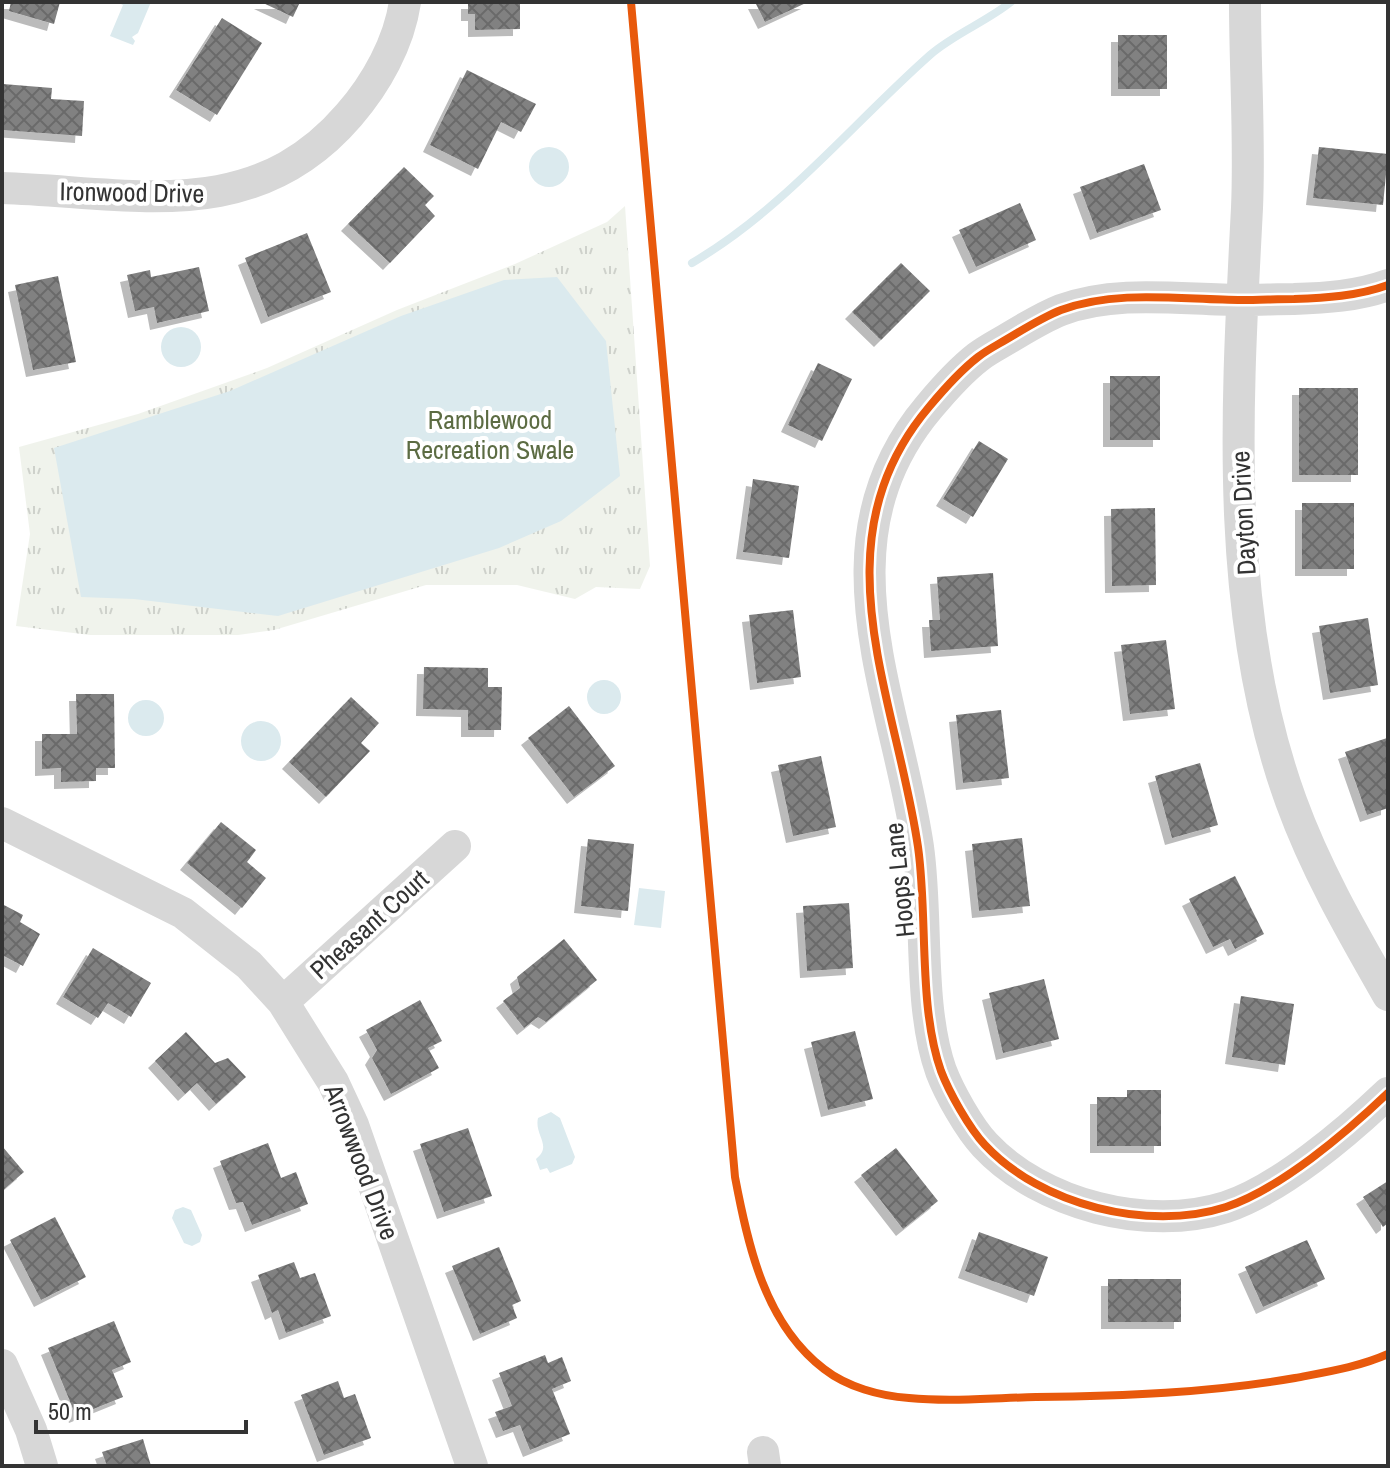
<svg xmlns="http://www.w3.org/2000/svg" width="1390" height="1468" viewBox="0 0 1390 1468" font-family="'Archivo Narrow',sans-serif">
<defs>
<pattern id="park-tufts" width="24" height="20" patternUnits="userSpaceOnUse" patternTransform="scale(2)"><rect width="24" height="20" fill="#f0f3ec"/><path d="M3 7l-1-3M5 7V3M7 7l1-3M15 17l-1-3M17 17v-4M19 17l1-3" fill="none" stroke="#ced1cb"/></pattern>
<pattern id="building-cross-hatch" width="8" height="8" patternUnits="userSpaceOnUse" patternTransform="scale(2)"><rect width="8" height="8" fill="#818181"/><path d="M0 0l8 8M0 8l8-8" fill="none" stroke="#6a6a6a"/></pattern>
<filter id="shadow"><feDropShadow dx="-7" dy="7" stdDeviation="0" flood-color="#0004"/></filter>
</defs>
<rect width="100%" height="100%" fill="#fff"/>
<path fill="url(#park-tufts)" d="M625 206 650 566 640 589 596 587 575 599 517 585H426L274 630 238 635H90L16 626 30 534 19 447 138 414 267 368 397 310 515 264 607 222Z"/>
<path fill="#dbeaee" d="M117 2H151L138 33 132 37 135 41 133 45 110 36 123 5Z
M529 167a20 20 0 1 1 40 0a20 20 0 1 1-40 0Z
M557 277 606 341 620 476 561 521 499 548 278 616 134 599 81 597 54 448 230 391 401 316 504 280Z
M161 347a20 20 0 1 1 40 0a20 20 0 1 1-40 0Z
M587 697a17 17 0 1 1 34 0a17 17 0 1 1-34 0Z
M128 718a18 18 0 1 1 36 0a18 18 0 1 1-36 0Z
M241 741a20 20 0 1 1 40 0a20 20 0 1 1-40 0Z
M639 888 665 891 661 928 634 925Z
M551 1112 560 1118 575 1157 572 1164 550 1173 547 1168 540 1170 536 1159C553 1146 534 1135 538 1118Z
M183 1207 191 1210 202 1235 200 1242 192 1246 184 1243 172 1218 175 1210Z"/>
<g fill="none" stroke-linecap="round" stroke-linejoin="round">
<path stroke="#dbeaee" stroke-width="8" d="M692 263C784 209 851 125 930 55 954 34 986 22 1011 2"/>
</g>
<path fill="url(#building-cross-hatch)" filter="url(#shadow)" d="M11 2H60L54 24 9 11Z
M261 2H300L293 17Z
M468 2H520V29L475 30V14H468Z
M755 2H808L765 22Z
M222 18 262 43 217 115 176 90Z
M1118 35H1167V89H1118Z
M467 70 536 104 521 132 501 122 478 169 430 145Z
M3 84 52 88 51 99 84 101 82 136 2 130Z
M1319 147 1388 154 1383 205 1313 198Z
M1144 164 1161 210 1097 233 1080 187Z
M404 167 434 196 425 205 435 216 390 263 348 224Z
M1020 203 1036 240 976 267 959 230Z
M307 233 331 292 268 317 245 258Z
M901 263 930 291 881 340 852 312Z
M199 267 209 311 157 323 154 307 135 311 127 275 150 270 151 277Z
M58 276 76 362 33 370 15 285Z
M818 363 852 379 822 441 788 425Z
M1110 376H1160V440H1110Z
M1299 388H1358V475H1299Z
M979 441 1008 459 973 517 943 499Z
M753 479 799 486 789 558 743 552Z
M1302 503H1354V569H1302Z
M1155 508 1156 585 1112 586 1111 509Z
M993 573 998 646 931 651 929 620H940L937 577Z
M793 610 801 677 757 683 749 615Z
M1368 618 1378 685 1330 693 1319 626Z
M1166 640 1175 709 1130 714 1121 645Z
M424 667 488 668V687H502L501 730H468V710L423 709Z
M76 694H114L115 768H96V781L61 782V768L42 769V734H77Z
M351 697 379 723 361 743 370 751 326 797 289 762Z
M569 706 615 766 574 797 528 738Z
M1001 710 1009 778 963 783 956 715Z
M1387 738 1388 808 1367 815 1345 752Z
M821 756 836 827 793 836 778 765Z
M1200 763 1218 825 1172 838 1155 776Z
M221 822 256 850 247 862 266 878 242 908 187 863Z
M1022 838 1030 906 979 911 972 844Z
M588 839 634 844 628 911 581 906Z
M1235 876 1264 934 1235 949 1230 939 1213 947 1189 899Z
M849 903 853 968 807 971 803 906Z
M2 904 23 915 20 922 40 934 23 966 2 955Z
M564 939 597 980 546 1022 538 1017 524 1028 503 1001 520 988 517 977Z
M93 948 151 983 131 1017 108 1003 98 1018 63 997Z
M1044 979 1059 1039 1003 1053 989 993Z
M1241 996 1294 1004 1285 1065 1232 1057Z
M420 1000 442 1041 428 1048 439 1068 391 1094 372 1058 377 1050 366 1030Z
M855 1031 873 1099 828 1110 811 1042Z
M186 1032 215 1063 228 1058 246 1077 216 1104 197 1083 185 1094 155 1061Z
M1127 1090H1161V1146H1097V1097H1127Z
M468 1128 492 1196 444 1212 420 1144Z
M268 1143 281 1178 296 1172 308 1204 252 1225 243 1202 236 1203 220 1161Z
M2 1146 24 1172 2 1191Z
M896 1148 938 1201 903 1229 861 1175Z
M1388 1181V1223L1383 1227 1363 1197Z
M55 1217 86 1277 41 1300 10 1240Z
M979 1232 1048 1257 1034 1296 965 1271Z
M1307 1240 1325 1279 1263 1307 1245 1267Z
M499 1247 521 1301 512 1305 517 1318 480 1334 452 1266Z
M294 1262 300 1278 315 1273 331 1316 286 1333 278 1310 272 1313 258 1275Z
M1108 1279H1181V1322H1108Z
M114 1321 131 1362 112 1370 123 1397 76 1416 48 1348Z
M545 1355 548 1363 562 1357 571 1381 552 1389 570 1434 530 1450 520 1425 503 1431 495 1412 512 1406 499 1373Z
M338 1381 344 1398 355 1394 371 1438 324 1455 301 1395Z
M143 1439 151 1466H107L102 1452Z"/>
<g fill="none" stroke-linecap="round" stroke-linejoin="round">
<path stroke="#d7d7d7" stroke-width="32" d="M1245 2C1245 71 1250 139 1247 208 1237 402 1223 614 1291 801 1316 870 1352 932 1388 995
M2 188C131 192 253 227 349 115 376 84 399 43 405 2
M1388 285C1358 296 1325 298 1294 299 1277 299 1259 300 1242 300 1182 300 1118 289 1061 310 1043 317 1024 329 1007 339 997 345 987 350 978 357 960 371 944 389 929 407 815 542 896 696 918 847 928 917 918 1006 941 1071 949 1092 969 1128 985 1145 1041 1205 1148 1232 1226 1207 1280 1189 1346 1133 1388 1093
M2 823 183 913 249 965 283 1002 333 1082 353 1125 472 1466
M283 1002 455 846
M2 1365 31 1430 42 1466
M763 1452 765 1466"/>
<defs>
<path id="cycleway" d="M631 2 735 1177C748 1246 765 1324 824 1369 847 1387 880 1396 909 1398 950 1402 994 1398 1036 1397 1123 1396 1208 1393 1295 1378 1326 1372 1359 1367 1388 1354
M1388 285C1358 296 1325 298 1294 299 1277 299 1259 300 1242 300 1182 300 1118 289 1061 310 1043 317 1024 329 1007 339 997 345 987 350 978 357 960 371 944 389 929 407 815 542 896 696 918 847 928 917 918 1006 941 1071 949 1092 969 1128 985 1145 1041 1205 1148 1232 1226 1207 1280 1189 1346 1133 1388 1093"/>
</defs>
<use href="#cycleway" stroke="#fff" stroke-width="13"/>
<use href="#cycleway" stroke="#e8590c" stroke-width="8"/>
</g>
<g text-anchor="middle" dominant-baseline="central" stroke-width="8" stroke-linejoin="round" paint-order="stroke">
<g font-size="26" fill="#333" stroke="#fff">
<text transform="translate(132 192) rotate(1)">Ironwood Drive</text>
<text transform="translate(1243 513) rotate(-93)">Dayton Drive</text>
<text transform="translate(899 880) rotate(-96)">Hoops Lane</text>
<text transform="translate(369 924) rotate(-42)">Pheasant Court</text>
<text transform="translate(362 1162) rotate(69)">Arrowwood Drive</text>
</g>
<g font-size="26" fill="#5c6c43" stroke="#fff">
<text x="490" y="419">Ramblewood<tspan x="490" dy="30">Recreation Swale</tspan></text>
</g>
</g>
<rect width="1390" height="1468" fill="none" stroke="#333333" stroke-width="8"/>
<path d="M36 1420v12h210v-12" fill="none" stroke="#333333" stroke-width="4"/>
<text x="48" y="1420" font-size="24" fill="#333333" stroke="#ffffff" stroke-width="6" paint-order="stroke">50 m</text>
</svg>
